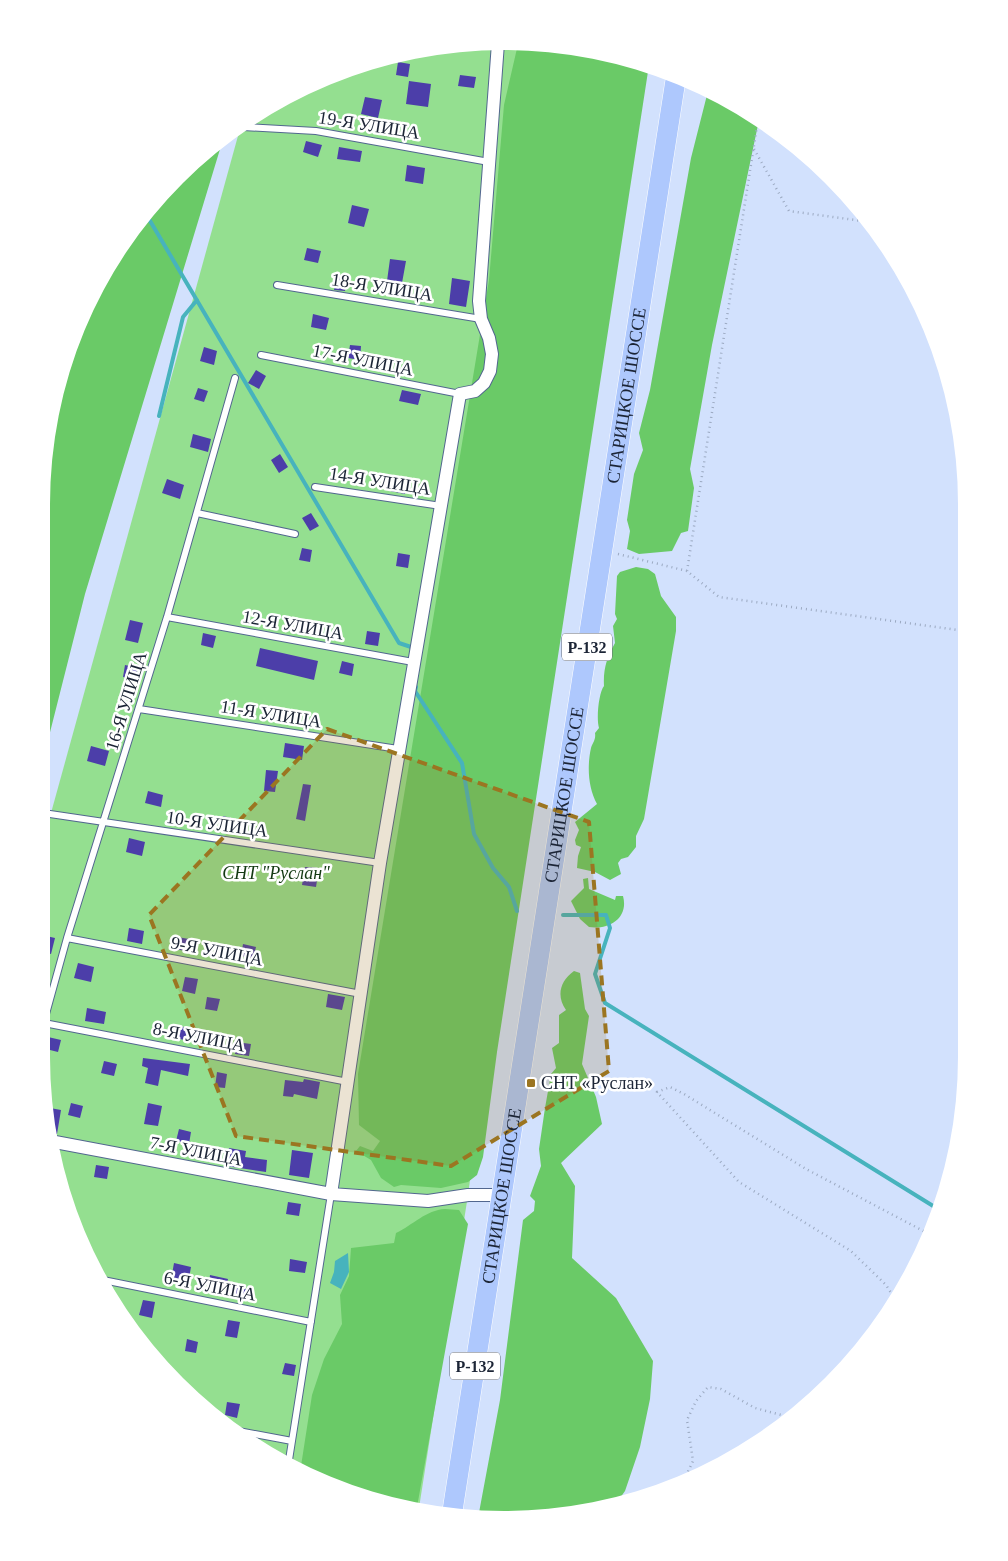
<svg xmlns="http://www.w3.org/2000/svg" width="1008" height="1561" viewBox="0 0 1008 1561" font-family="'Times New Roman',serif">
<rect width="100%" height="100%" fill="#d2e1fd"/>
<path fill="#94df90" d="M473 42 564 45 621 58 468 1195 419 1508 355 1495 222 1424 119 1314 66 1205 41 1057 43 842 241 125 299 89 384 57Z"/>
<path fill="#6aca67" d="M518 44 564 45 649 65 497 1052 483 1157 477 1175 468 1182 441 1188 401 1185 394 1187 381 1178 371 1160 356 1151 360 1146 373 1151 380 1141 359 1125 358 1074 489 280 504 105Z
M708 91 735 103 759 120 712 345 690 469 694 488 688 531 681 533 672 551 639 554 627 549 630 531 627 520 634 474 643 450 639 433 650 390 691 158Z
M224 136 85 594 43 760 45 443 89 300 156 199Z
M636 567 648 569 655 574 661 596 676 617V631L644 819 636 836V847L628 857 621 859 618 863 621 874 610 880 595 872 577 868 578 856 581 847 576 845 575 840 579 830 575 822 597 804C588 788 587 766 591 748 593 742 596 740 595 733L599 728C596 718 599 692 604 686 603 669 607 657 615 643L613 626 617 619 615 614 617 576 620 572Z
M588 878 589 889 615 900 616 896H623C629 918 609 930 589 927L580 919 571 901 584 888 583 879Z
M574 971 580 973 585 1009 589 1016 582 1064 596 1097 602 1124 561 1163 575 1186 572 1258 616 1298 653 1361 650 1399 640 1447 625 1491 615 1505 478 1518 500 1400 523 1220 534 1211 535 1201 530 1196 541 1166 539 1149 545 1108 551 1074 556 1068 552 1048 559 1043V1015L566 1010C556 996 560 981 574 971Z
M445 1209 459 1210 468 1224 417 1507 355 1495 301 1466 312 1395 324 1359 342 1324 340 1295 349 1276 351 1248 394 1243 396 1233C413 1225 426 1210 445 1209Z"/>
<path fill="#47b3bd" d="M348 1253 349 1272 341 1289 330 1283 334 1272 335 1261Z"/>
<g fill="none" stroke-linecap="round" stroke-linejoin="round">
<path stroke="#47b3bd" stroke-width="4" d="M146 214 399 643 411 647
M159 416 183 317 197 300
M416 687 415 691 462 763 474 834 493 868 509 887 517 911
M563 915H606L610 928 595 974 605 1003 938 1209"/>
</g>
<path fill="#4c3ea9" d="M398 62 410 64 408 77 396 75Z
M460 75 476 77 474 88 458 86Z
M409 81 431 84 428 107 406 104Z
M365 97 382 100 378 118 361 114Z
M306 141 322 145 318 157 303 152Z
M339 147 362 151 360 162 337 159Z
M407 165 425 168 423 184 405 181Z
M352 205 369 209 364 227 348 223Z
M307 248 321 251 318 263 304 260Z
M390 259 406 261 402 283 387 281Z
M337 276 347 278 345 291 334 290Z
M452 278 470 281 466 307 449 304Z
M313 314 329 318 326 330 311 327Z
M350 345 361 346 360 360 348 358Z
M204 347 217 351 214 365 200 361Z
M256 370 266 376 259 389 248 383Z
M198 388 208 391 204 402 194 399Z
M402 390 421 394 418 405 399 401Z
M193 434 211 439 208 452 190 447Z
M280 454 288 467 279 473 271 460Z
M167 479 184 485 180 499 162 493Z
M392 479 407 481 405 494 390 491Z
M311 513 319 526 310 531 302 518Z
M302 548 312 550 310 562 299 560Z
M398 553 410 555 408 568 396 566Z
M130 620 143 623 138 643 125 640Z
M367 631 380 633 378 646 365 644Z
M203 633 216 636 213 648 201 645Z
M260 648 318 661 314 680 256 666Z
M342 661 354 664 352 676 339 673Z
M125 665 138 668 135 680 123 677Z
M285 743 304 746 302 760 283 757Z
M91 746 109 751 105 766 87 761Z
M266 770 278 771 275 792 264 791Z
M303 784 311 785 305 821 296 819Z
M148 791 163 795 161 807 145 803Z
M223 816 235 819 232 831 220 828Z
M129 838 145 842 142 856 126 852Z
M305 867 319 868 316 887 302 885Z
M129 928 144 931 142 944 127 941Z
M42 935 55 938 51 954 42 952Z
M177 937 189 939 186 951 174 949Z
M243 944 256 947 253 959 241 956Z
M78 963 94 967 91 982 74 978Z
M185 977 198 979 195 994 182 991Z
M328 994 345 997 342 1010 326 1007Z
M207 997 220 999 217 1011 205 1009Z
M87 1008 106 1012 104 1024 85 1021Z
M176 1025 188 1028 185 1040 174 1038Z
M48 1037 61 1040 58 1052 46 1049Z
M236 1042 251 1044 249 1056 235 1054Z
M143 1058 190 1064 188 1076 161 1070 158 1086 145 1083 148 1068 142 1066Z
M104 1061 117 1064 114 1076 101 1073Z
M217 1072 227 1074 225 1088 215 1087Z
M304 1079 320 1082 317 1099 294 1094 293 1097 283 1096 285 1080 303 1082Z
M71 1103 83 1106 80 1118 68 1115Z
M148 1103 162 1106 158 1126 144 1124Z
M50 1108 61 1110 57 1134H54Z
M179 1129 191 1132 189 1144 176 1141Z
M229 1148 246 1151 245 1157 267 1160 266 1172 226 1166Z
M292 1150 313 1153 309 1178 289 1175Z
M96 1165 109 1167 107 1179 94 1177Z
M288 1202 301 1204 299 1216 286 1214Z
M290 1259 307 1262 305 1273 289 1271Z
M174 1263 191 1267 188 1284 171 1280Z
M210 1275 228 1279 225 1292 208 1289Z
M235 1286 247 1289 244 1300 233 1298Z
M143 1300 155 1302 152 1318 139 1315Z
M228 1320 240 1322 237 1338 225 1336Z
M187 1339 198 1342 196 1353 185 1351Z
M285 1363 296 1365 294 1376 282 1374Z
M227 1402 240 1404 237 1418 225 1415Z"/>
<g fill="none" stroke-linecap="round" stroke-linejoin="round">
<defs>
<path id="service" d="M243 127 316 131 489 162
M277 285 481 319
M261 355 460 394
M315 487 441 506
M197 513 295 534
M167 617 413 662
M139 709 398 749
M50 814 380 863
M67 938 361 994
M44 1023 348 1082
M41 1032 67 938 167 617 235 378
M103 1280 311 1322
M233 1430 292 1441
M289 1460 331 1194"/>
<path id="minor" d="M55 1142 331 1194 428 1201 468 1195H502
M331 1194 380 863 460 394 475 391 484 383 490 371 492 354 489 338 481 319 479 301 498 43"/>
<g id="primary">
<path id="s1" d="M452 1514 676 77"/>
</g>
</defs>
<use href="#service" stroke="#52678f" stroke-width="8"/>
<use href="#minor" stroke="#52678f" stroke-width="14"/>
<use href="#primary" stroke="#fff" stroke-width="21"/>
<path stroke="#9ba9c1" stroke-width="2.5" stroke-dasharray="1 4" stroke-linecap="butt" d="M754 149 789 211 870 222
M618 554 687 571 719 597 965 631
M687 571 758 120
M893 1296 886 1285 851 1251 739 1182 657 1092 670 1087 684 1094 806 1169 931 1235
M686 1476 693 1461 687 1420 696 1401 708 1387 721 1389 755 1408 789 1417"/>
<use href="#service" stroke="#fff" stroke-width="6"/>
<use href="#minor" stroke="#fff" stroke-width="12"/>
<use href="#primary" stroke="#aec8fd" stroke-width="20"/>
</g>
<path fill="#9b7521" fill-opacity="0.2" stroke="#9b7521" stroke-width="4" stroke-dasharray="10 6" stroke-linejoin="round" d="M327 729 589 822 609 1071 451 1166 236 1136 149 915Z"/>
<rect fill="#9b7521" stroke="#fff" stroke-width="2" x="526" y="1078" width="10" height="10" rx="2.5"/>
<g text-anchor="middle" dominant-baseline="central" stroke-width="5" stroke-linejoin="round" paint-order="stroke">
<g fill="#fff" stroke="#606672" stroke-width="1">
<rect x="562" y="633.5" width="50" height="27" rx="4"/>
<rect x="450" y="1352.5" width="50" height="27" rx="4"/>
</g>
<g font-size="16" font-weight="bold" fill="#1c2536">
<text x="587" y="647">Р-132</text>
<text x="475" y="1366">Р-132</text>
</g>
<g font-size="18" fill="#1c2536" stroke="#fff">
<text transform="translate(369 125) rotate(9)">19-Я УЛИЦА</text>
<text transform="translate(382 287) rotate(9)">18-Я УЛИЦА</text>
<text transform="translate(363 360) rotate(11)">17-Я УЛИЦА</text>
<text stroke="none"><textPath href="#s1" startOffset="1132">СТАРИЦКОЕ ШОССЕ</textPath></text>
<text transform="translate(380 481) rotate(9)">14-Я УЛИЦА</text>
<text transform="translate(293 625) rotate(10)">12-Я УЛИЦА</text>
<text transform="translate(126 701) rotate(-73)">16-Я УЛИЦА</text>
<text transform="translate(271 714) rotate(9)">11-Я УЛИЦА</text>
<text stroke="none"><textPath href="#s1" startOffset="728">СТАРИЦКОЕ ШОССЕ</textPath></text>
<text transform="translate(217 824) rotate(8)">10-Я УЛИЦА</text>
<text transform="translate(217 951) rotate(11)">9-Я УЛИЦА</text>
<text transform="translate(199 1037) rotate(11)">8-Я УЛИЦА</text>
<text transform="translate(196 1151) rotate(11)">7-Я УЛИЦА</text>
<text stroke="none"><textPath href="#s1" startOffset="322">СТАРИЦКОЕ ШОССЕ</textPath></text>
<text transform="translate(210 1286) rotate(11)">6-Я УЛИЦА</text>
</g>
<g font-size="18" font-style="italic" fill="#133912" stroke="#fff">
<text x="276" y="873">СНТ "Руслан"</text>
</g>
<g font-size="18" fill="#1c2536" stroke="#fff" text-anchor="start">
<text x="541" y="1083">СНТ «Руслан»</text>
</g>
</g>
<path d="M0 0H1008V1561H0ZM504 50H504A454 454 0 0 1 958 504V1057A454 454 0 0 1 504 1511H504A454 454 0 0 1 50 1057V504A454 454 0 0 1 504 50Z" fill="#fff" fill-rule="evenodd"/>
</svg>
